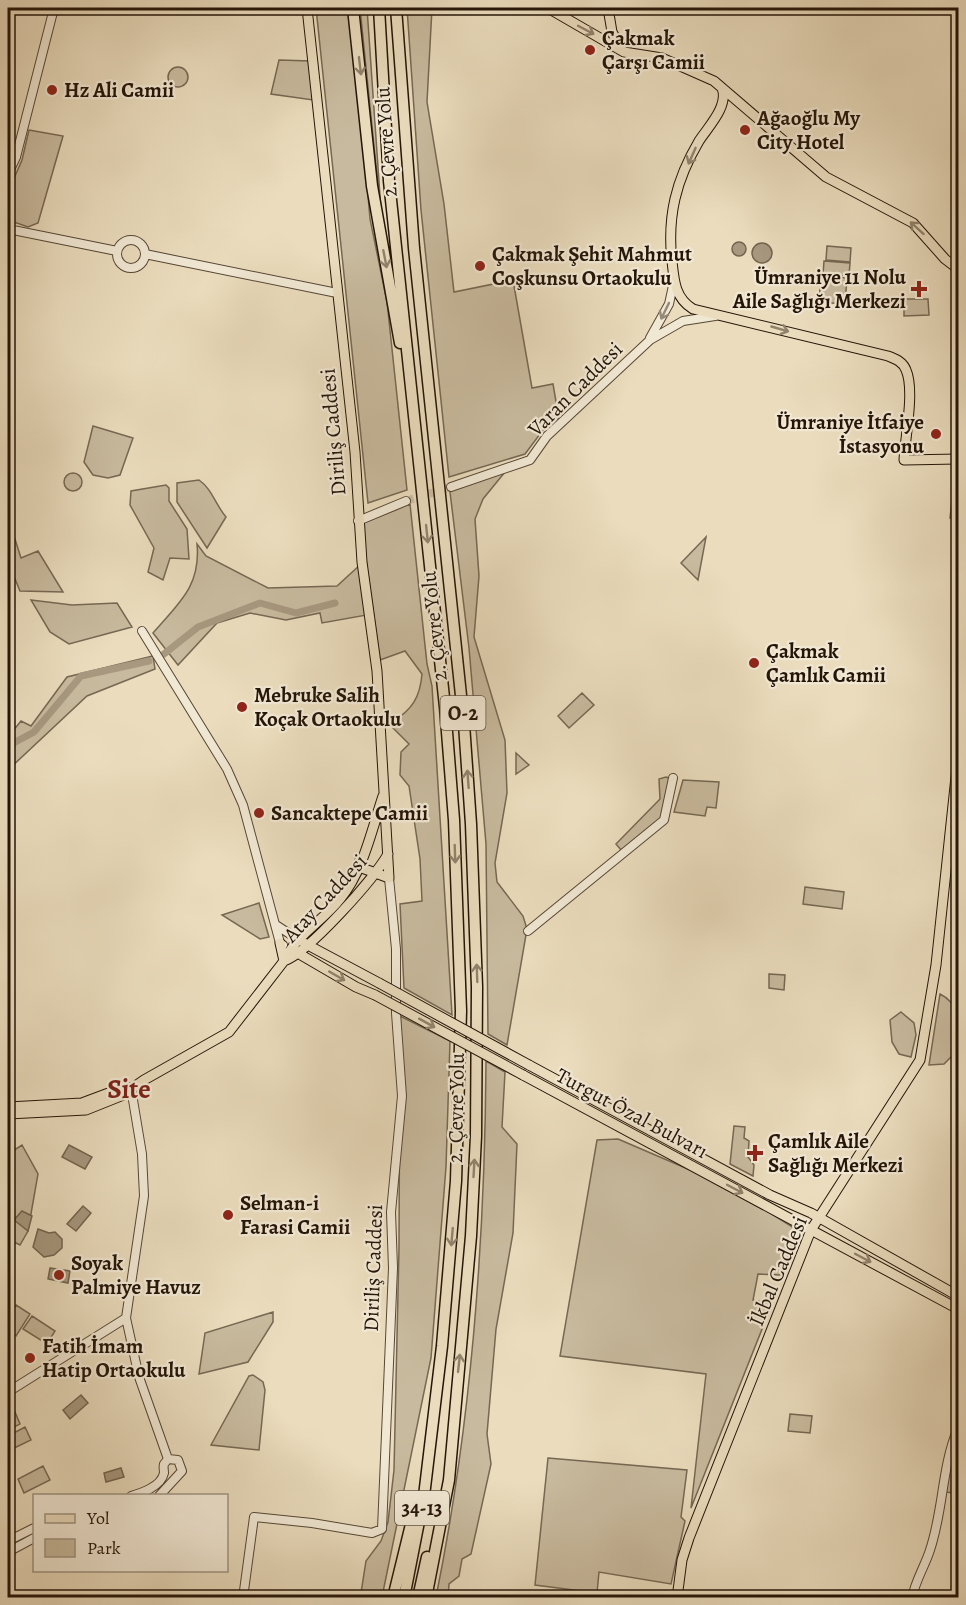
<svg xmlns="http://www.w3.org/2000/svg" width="966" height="1605" viewBox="0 0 966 1605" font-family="Alegreya,serif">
<rect width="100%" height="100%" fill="#eadcbd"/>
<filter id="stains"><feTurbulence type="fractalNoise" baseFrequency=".00333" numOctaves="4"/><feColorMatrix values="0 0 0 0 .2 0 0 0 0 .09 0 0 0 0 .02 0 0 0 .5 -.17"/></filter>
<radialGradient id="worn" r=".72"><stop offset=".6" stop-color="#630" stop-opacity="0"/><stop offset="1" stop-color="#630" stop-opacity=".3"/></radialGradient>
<path fill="#c8ba9e" stroke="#766853" stroke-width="1.5" d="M316 8H347L358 78 370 219 387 302 407 490 368 503Z
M360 8H367L382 225Z
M407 8H432L427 102 444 204 454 292 513 280 532 388 553 384 559 419 543 430 525 454 449 477 421 210Z
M279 60 311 61 313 100 271 94Z
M168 77a10 10 0 1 1 20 0a10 10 0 1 1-20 0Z
M29 130 63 136 38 223 28 227 8 220V192L22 160Z
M827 246 851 248 850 262 826 260Z
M824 261 850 263 849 276 823 274Z
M821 276 847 278 845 304 819 302Z
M904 299H928L929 315 904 316Z
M93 426 133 438 120 475 108 478 93 475 84 462Z
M505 472 483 499 475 519 479 576 474 637 505 740 507 793 495 863 497 882 523 916 527 929 507 1045 488 1034 486 844 469 648 450 492 457 485Z
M64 482a9 9 0 1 1 18 0a9 9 0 1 1-18 0Z
M955 475H958V519L950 518Z
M199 480C212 489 215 504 226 517L207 548 177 502V483Z
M166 485 169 488V501L187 529 189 559 170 558 163 580 148 572 154 548 130 505 131 491Z
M410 504 427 664 432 686 452 1015 404 988 400 904 422 901 420 859 409 786 400 775 401 752 409 744 393 728V722C412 709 420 698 422 674L405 651 380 660 361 524Z
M14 536 21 558 38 551 63 592 20 591 8 562V538Z
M706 537 698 580 681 563Z
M197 544 206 556 268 588 337 586 360 565 367 615 322 623 320 613 286 620 250 613 217 623 178 665 153 633C179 603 201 586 197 544Z
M31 600 72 605 117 603 132 627 69 644 50 632Z
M153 656 155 669 87 696 8 770V737L21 721 31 726 67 677Z
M582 693 594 705 569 728 558 716Z
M516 753 529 765 516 774Z
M666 777 671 779 661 818 622 851 616 844 660 799 659 779Z
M683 780 719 782 716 808 707 807 705 816 674 812Z
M805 887 844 892 842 909 803 904Z
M259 903 269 937 260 939 222 915Z
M769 974 785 975 784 990 769 988Z
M940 994C963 1005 959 1028 958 1050L944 1064 929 1065Z
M901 1012 914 1023 916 1035 911 1057 899 1054 892 1042 890 1020Z
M400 1016 450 1041 446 1167 431 1358 382 1597H363L361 1593 366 1561 381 1541 388 1522 394 1470 399 1249Z
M486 1061 505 1072 502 1127 517 1144 513 1233 496 1329 487 1434 491 1464 471 1554 462 1559 459 1576 449 1584 448 1597H436C472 1420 485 1242 486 1061Z
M734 1126 745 1127 744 1138 749 1141 748 1157 754 1165 753 1176 730 1164Z
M618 1139 725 1185 799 1231 781 1275 758 1274 753 1300 772 1304 691 1508 706 1374 560 1356 597 1140Z
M22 1145 38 1174 28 1231 20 1245 8 1239V1154Z
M16 1305 30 1314 16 1336 8 1331V1320Z
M273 1312V1322L248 1362 199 1374 205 1333Z
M32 1316 55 1331 47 1344 23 1329Z
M253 1375 263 1382 265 1390 259 1450 211 1445 249 1376Z
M15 1412 20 1424 8 1430V1415Z
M790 1414 812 1416 810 1433 788 1431Z
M25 1427 31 1440 8 1451V1436Z
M957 1446 958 1472 955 1493 945 1492 948 1469 956 1470 949 1467Z
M548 1458 687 1470 681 1517 685 1521 671 1584 599 1572 597 1593 535 1585Z
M43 1466 50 1480 24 1493 18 1479Z"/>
<path fill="#a7987f" stroke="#73644f" stroke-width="1.5" d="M732 249a7 7 0 1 1 14 0a7 7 0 1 1-14 0Z
M752 253a10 10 0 1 1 20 0a10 10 0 1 1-20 0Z
M69 1145 92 1157 85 1169 62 1157Z
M83 1206 91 1213 76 1231 67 1224Z
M22 1211 32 1216 28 1231 14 1220Z
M38 1229 49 1233 55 1232 62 1239V1248L54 1255 44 1257 33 1247Z
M50 1268 70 1271 68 1283 48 1279Z
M81 1395 88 1403 70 1419 63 1410Z
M121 1468 124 1477 106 1482 104 1473Z"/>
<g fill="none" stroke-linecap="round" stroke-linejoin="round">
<path stroke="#a7987f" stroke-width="7" d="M164 654 198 627 260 603 296 613 335 603
M8 746 34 732 81 676 149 661"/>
<path stroke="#ccbea2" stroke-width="8" stroke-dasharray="8 4" stroke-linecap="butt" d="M406 501 451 487"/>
<defs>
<path id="minor" d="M8 174 16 157 54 8
M8 229 117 251
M117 254a14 14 0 1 1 28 0a14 14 0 1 1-28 0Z
M145 254 337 293
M650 338 669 304 674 281
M451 487 530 460 547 436 650 340 683 321 715 316
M358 521 406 501
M142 631 227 769 243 805 280 943 283 945
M276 925 299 940
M528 931 664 820 673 778
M131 1088 142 1154 144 1196 126 1318 139 1377 168 1459
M8 1392 126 1318
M131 1496C141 1493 161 1487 164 1473 164 1470 163 1467 164 1464L168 1459
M159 1496 182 1471 178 1460 168 1459
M8 1541 34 1528
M8 1552 34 1538
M243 1598 254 1517 312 1523 372 1533 382 1529 393 1268 391 1212 402 1096 396 1013V949L389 878
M912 1598C915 1581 925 1566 930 1550 944 1508 941 1469 958 1428"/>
<path id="major" d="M307 8 355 452 362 562 377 671 389 878 362 868 359 862
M548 8 624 52 662 58 714 81 826 177 913 223 945 259 958 269
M608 8 612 32 622 50
M722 88C729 106 708 127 699 141 676 180 667 216 672 261 674 281 675 298 693 309L888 356C896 359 903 362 906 370 915 390 905 437 904 460L958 459
M280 943 284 961
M304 943 379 983
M296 952 356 987 375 995
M284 961C308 953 375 878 388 854
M529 1065 770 1195 811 1213 958 1296
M523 1075 958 1309
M8 1107 82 1103 114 1091 131 1088
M8 1114 86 1110 121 1096 144 1080 229 1032 284 961C296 935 323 921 340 899 363 872 372 829 383 796
M677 1598 682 1560 689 1538 811 1230 920 1060 936 965 958 758"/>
<path id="highway" d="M353 8 372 186 400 343
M379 8 389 181 445 707 454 820 461 1011 456 1181 442 1346 424 1496 404 1598
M396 8 414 248 464 724 471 824 477 987 476 1136 471 1236 449 1480 426 1598
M393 1598 414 1512
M418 1598 427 1557"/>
</defs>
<use href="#minor" stroke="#564735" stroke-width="10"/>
<use href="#major" stroke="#241508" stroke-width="11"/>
<use href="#highway" stroke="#241508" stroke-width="13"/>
<use href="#minor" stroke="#f1e8d4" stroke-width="8"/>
<use href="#major" stroke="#eadcbd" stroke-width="9"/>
<use href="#highway" stroke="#eadcbd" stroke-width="10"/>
<defs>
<path id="major-bridge" d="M379 983 529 1065
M375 995 523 1075"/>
</defs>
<use href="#major-bridge" stroke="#241508" stroke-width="11" stroke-linecap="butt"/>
<use href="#major-bridge" stroke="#eadcbd" stroke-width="9"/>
</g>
<defs><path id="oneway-shaft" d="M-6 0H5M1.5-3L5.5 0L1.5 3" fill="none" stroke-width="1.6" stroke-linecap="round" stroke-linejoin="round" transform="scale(1.5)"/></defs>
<g stroke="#91826c">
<use href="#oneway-shaft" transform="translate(586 30) rotate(28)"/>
<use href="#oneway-shaft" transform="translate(360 66) rotate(83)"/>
<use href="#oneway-shaft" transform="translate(692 156) rotate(114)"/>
<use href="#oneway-shaft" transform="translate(917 228) rotate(-138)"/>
<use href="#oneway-shaft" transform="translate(385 259) rotate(79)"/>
<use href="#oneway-shaft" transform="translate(780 329) rotate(16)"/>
<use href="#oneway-shaft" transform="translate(427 534) rotate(84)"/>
<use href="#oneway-shaft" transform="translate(468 779) rotate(-94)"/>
<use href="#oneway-shaft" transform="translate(455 854) rotate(88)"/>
<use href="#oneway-shaft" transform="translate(477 973) rotate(-92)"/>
<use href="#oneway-shaft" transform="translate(337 976) rotate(30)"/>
<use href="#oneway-shaft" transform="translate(427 1023) rotate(29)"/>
<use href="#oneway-shaft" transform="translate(474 1168) rotate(-87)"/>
<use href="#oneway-shaft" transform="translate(735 1189) rotate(28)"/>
<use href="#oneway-shaft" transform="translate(452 1237) rotate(95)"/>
<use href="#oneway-shaft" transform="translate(863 1258) rotate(28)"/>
<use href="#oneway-shaft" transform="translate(459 1363) rotate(-84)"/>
</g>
<use stroke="#958978" href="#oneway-shaft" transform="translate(665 311) rotate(116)"/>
<g fill="#8f2418" stroke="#f1e8d4" stroke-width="2">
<circle cx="590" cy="50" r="6"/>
<circle cx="52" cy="90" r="6"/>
<circle cx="745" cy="130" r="6"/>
<circle cx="480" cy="266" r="6"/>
<path d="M916 280h6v6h6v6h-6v6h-6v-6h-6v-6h6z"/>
<circle cx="936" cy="434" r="6"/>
<circle cx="754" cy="663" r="6"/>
<circle cx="242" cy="707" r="6"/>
<circle cx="259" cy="813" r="6"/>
<path d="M752 1144h6v6h6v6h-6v6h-6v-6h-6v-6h6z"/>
<circle cx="228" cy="1215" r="6"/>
<circle cx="59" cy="1275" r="6"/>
<circle cx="30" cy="1358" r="6"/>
</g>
<g text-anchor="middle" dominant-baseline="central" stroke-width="4.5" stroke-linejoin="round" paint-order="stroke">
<g fill="#f1e8d4" stroke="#625445" stroke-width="1.5">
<rect x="440.5" y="696" width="45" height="34" rx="4.5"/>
<rect x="395" y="1491" width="54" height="34" rx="4.5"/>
</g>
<g font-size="20" font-weight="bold" fill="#241508">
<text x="463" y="713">O-2</text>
<text x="422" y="1508">34-13</text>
</g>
<g font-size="21" font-weight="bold" fill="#241508" stroke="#f1e8d4" text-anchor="start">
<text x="602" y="38">Çakmak<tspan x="602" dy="24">Çarşı Camii</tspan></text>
<text x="64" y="90">Hz Ali Camii</text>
<text x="757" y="118">Ağaoğlu My<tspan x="757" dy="24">City Hotel</tspan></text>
<text x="492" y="254">Çakmak Şehit Mahmut<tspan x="492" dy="24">Coşkunsu Ortaokulu</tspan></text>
<text x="906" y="277" text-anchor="end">Ümraniye 11 Nolu<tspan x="906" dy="24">Aile Sağlığı Merkezi</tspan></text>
<text x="924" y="422" text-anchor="end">Ümraniye İtfaiye<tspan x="924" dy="24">İstasyonu</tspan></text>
<text x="766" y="651">Çakmak<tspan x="766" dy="24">Çamlık Camii</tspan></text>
<text x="254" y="695">Mebruke Salih<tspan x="254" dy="24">Koçak Ortaokulu</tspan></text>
<text x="271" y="813">Sancaktepe Camii</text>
<text x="768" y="1141">Çamlık Aile<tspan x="768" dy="24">Sağlığı Merkezi</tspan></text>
<text x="240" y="1203">Selman-i<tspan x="240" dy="24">Farasi Camii</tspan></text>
<text x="71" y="1263">Soyak<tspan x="71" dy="24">Palmiye Havuz</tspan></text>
<text x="42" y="1346">Fatih İmam<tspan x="42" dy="24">Hatip Ortaokulu</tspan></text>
</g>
<g font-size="21" fill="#241508" stroke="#f1e8d4">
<text transform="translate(386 142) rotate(-94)">2. Çevre Yolu</text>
<text transform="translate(575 389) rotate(-45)">Varan Caddesi</text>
<text transform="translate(333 432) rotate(-95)">Diriliş Caddesi</text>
<text transform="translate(434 626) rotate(-96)">2. Çevre Yolu</text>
<text transform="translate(325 898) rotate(-47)">Atay Caddesi</text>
<text transform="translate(456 1108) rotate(-89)">2. Çevre Yolu</text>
<text transform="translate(632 1113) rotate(28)">Turgut Özal Bulvarı</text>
<text transform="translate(373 1268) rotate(-88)">Diriliş Caddesi</text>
<text transform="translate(778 1271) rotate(-67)">İkbal Caddesi</text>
</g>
<g font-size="27" font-weight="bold" fill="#7a1f14" stroke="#f1e8d4">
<text x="129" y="1089">Site</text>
</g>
</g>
<rect width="966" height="1605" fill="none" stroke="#eadcbd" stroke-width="30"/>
<rect x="9" y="9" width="948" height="1587" fill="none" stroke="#241508" stroke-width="3"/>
<rect x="15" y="15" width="936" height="1575" fill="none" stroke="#241508" stroke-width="1.5"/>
<rect x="33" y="1494" width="195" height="78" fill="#f1e8d4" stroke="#9f9482" stroke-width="1.5"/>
<rect x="45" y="1514" width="30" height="9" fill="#eadcbd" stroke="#9f9482" stroke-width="1.5"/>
<text x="87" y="1524" font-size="18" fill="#241508">Yol</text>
<rect x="45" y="1539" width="30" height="18" fill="#c8ba9e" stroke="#9f9482" stroke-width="1.5"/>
<text x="87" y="1554" font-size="18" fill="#241508">Park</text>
<rect width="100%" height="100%" filter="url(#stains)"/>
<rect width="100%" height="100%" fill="url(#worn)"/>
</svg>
